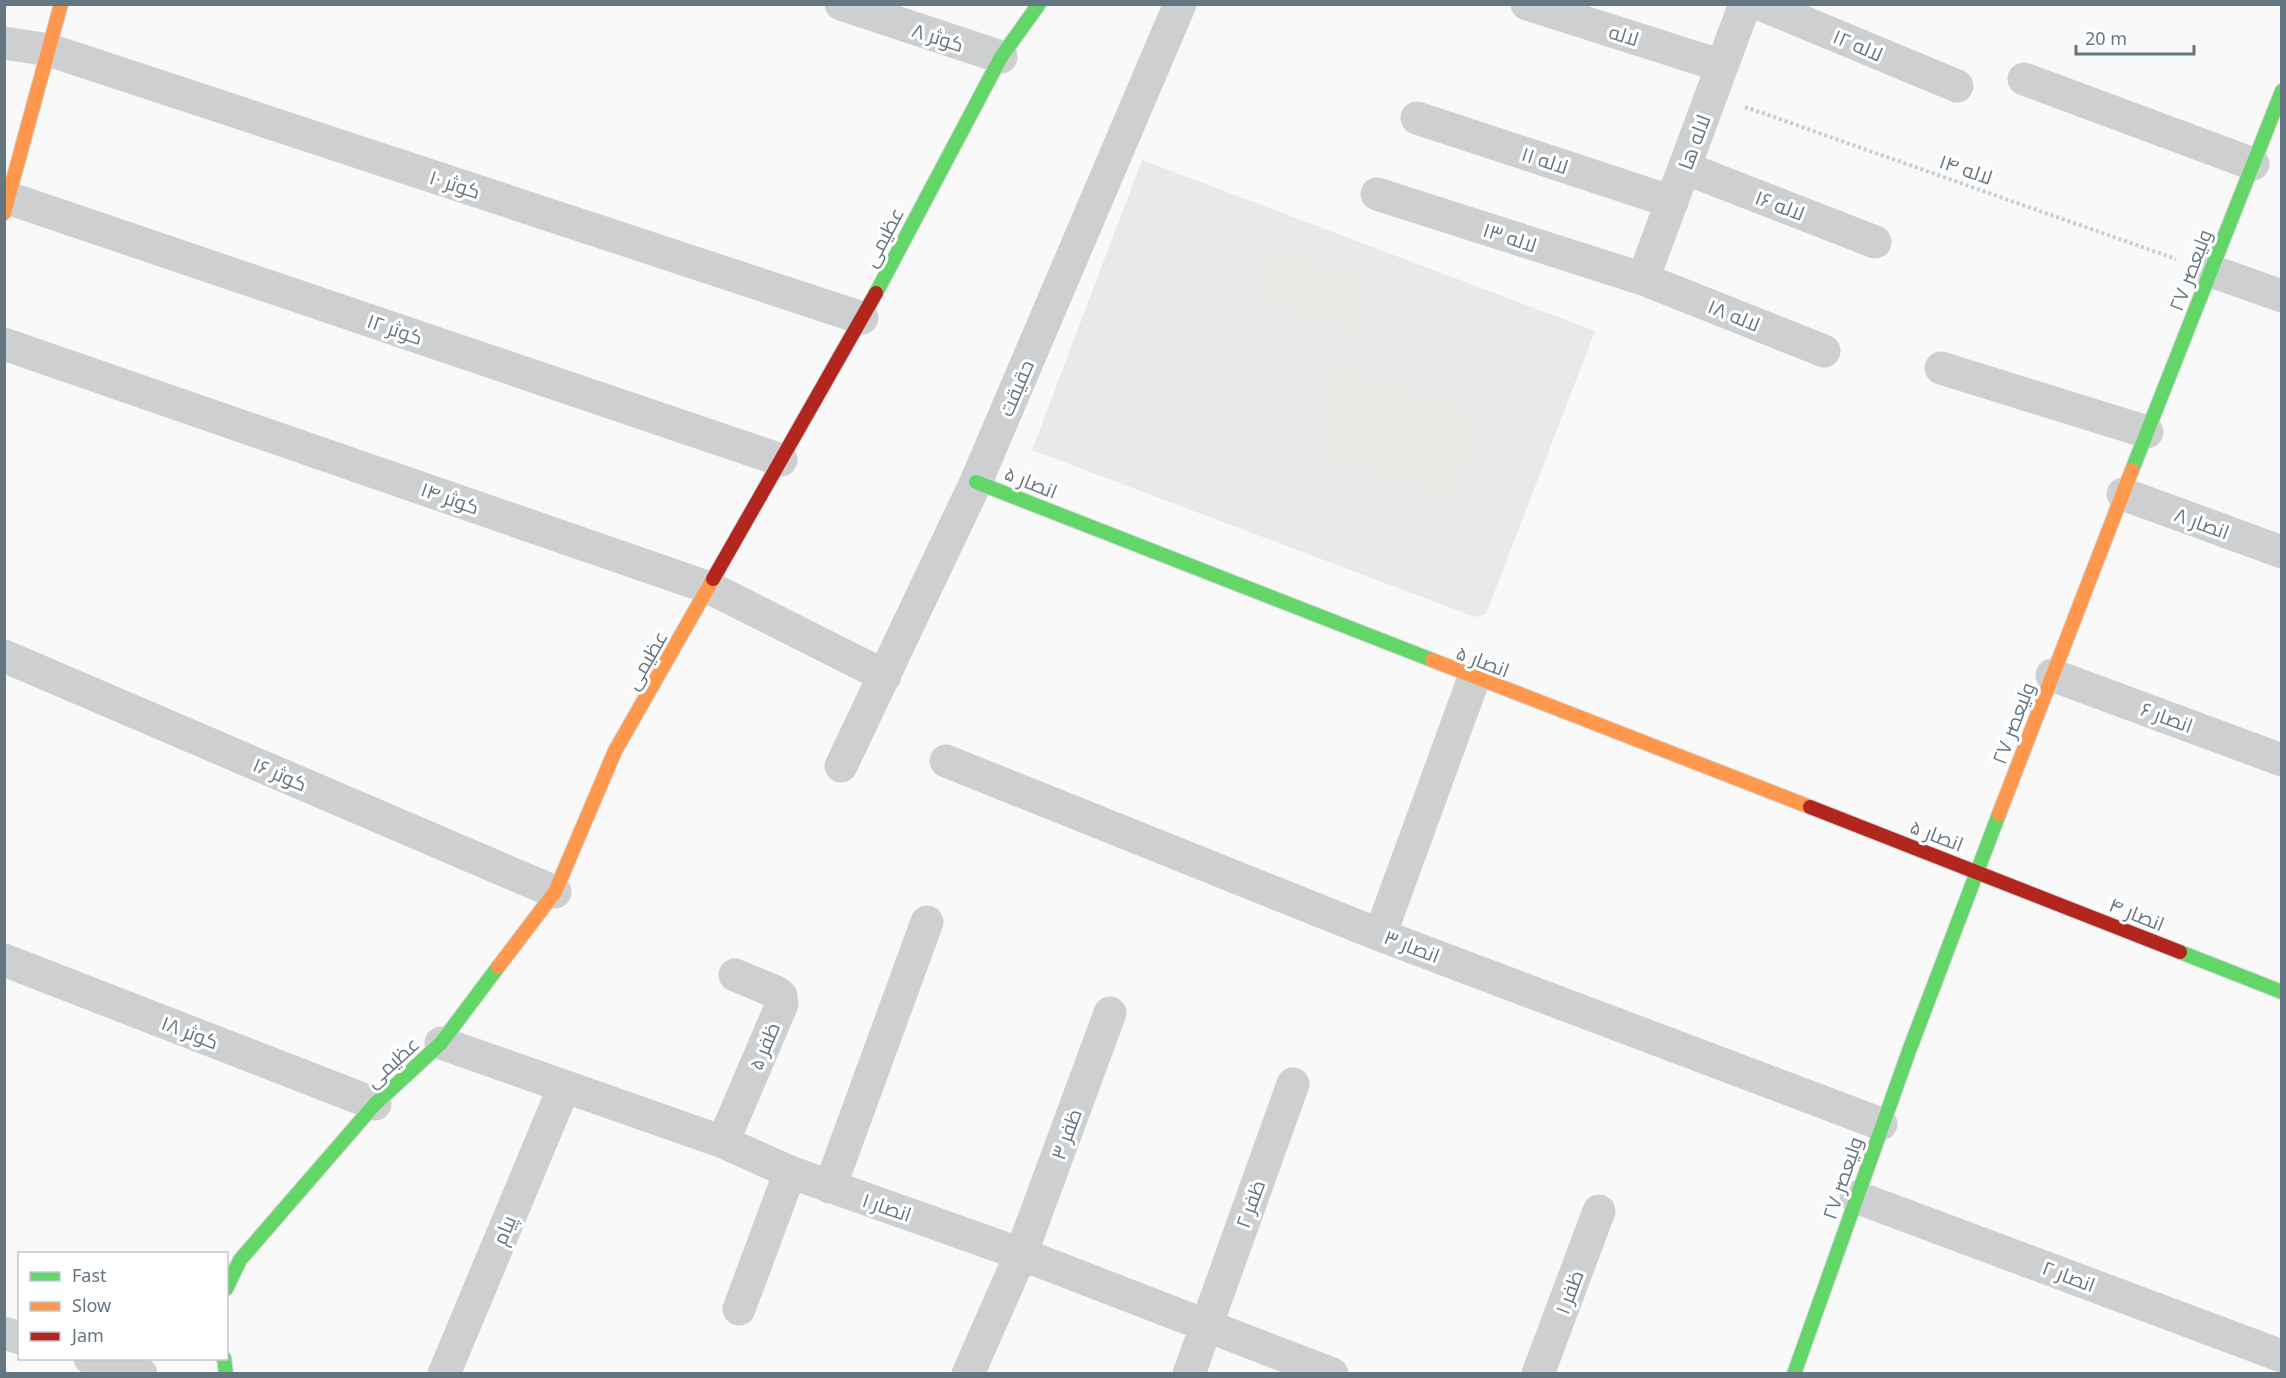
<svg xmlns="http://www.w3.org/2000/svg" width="2286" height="1378" viewBox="0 0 2286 1378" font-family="'Noto Sans',Cairo,sans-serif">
<rect width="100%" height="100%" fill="#f9f9f9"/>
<path fill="#e8e9e9" d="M1142 160 1595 331 1486 614 1475 617 1032 450Z"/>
<path fill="#e8ebe6" d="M1273 247 1374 284 1355 336 1253 299Z
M1331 363 1484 417 1453 500 1315 451 1337 390 1323 385Z"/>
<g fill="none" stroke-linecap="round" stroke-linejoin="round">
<defs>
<path id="fast" d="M876 293 1001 57 1039 4
M2132 470 2282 91
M976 482 1432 660
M2180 952 2282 992
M226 1289 240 1260 375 1104 441 1043 498 967
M224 1358 226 1374
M1794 1374 1909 1051 1999 814"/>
<path id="slow" d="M4 213 61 4
M1432 660 1810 807
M1999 814 2132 470
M498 967 555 892 615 751 713 579"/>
<path id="jam" d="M713 579 876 293
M1810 807 2180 952"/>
</defs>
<use href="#fast" stroke="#d5d6d7" stroke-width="16"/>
<use href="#slow" stroke="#d5d6d7" stroke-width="16"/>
<use href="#jam" stroke="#d5d6d7" stroke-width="16"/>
<path stroke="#cbcccd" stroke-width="4" stroke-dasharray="3 3" stroke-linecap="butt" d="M1745 107 2176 259"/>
<path stroke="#cecfd0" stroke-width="33" d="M841 4 1001 57
M1527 4 1722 66
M1760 4 1957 86
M4 43 49 50 862 318
M2024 79 2253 164
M1417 118 1672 202
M1685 168 1875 242
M1377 194 1643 279 1824 351
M8 198 781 460
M2211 271 2282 296
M1643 279 1745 4
M4 344 710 588 885 676
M1941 368 2147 432
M2123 494 2282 552
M4 656 555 892
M2052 675 2282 760
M946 761 1380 935 1881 1124
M841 766 976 482 1180 4
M1380 935 1474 678
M4 960 375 1104
M441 1043 723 1142 790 1172 1021 1254 1332 1374
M723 1142 782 1004 781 996 776 992 735 975
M830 1187 927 922
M1856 1197 2282 1356
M739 1309 790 1172
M4 1333 20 1338
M90 1358 141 1374
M444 1374 564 1087
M968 1374 1021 1254 1110 1013
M1189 1374 1293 1084
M1538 1374 1599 1211"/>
<use href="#fast" stroke="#63d668" stroke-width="14"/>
<use href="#slow" stroke="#ff974d" stroke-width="14"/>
<use href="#jam" stroke="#b3261e" stroke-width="14"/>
</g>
<g text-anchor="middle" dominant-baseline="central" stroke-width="6" stroke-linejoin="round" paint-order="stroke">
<g font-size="20" fill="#657683" stroke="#fff">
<text transform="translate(1624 35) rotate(17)">لاله</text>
<text transform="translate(938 37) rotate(18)">کوثر ۸</text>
<text transform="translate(1858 45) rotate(23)">لاله ۱۲</text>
<text transform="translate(1694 142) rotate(-70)">لاله ها</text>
<text transform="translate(1545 160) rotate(18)">لاله ۱۱</text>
<text transform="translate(1966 169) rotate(19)">لاله ۱۴</text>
<text transform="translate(455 184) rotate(18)">کوثر ۱۰</text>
<text transform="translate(1780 205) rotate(21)">لاله ۱۶</text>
<text transform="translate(883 237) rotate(-62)">عظیمی</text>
<text transform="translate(1510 237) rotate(18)">لاله ۱۳</text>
<text transform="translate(2190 270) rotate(-69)">ولیعصر ۲۷</text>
<text transform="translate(1734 315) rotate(22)">لاله ۱۸</text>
<text transform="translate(395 329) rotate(19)">کوثر ۱۲</text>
<text transform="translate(1016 388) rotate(-67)">حقیقت</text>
<text transform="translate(1031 482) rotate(22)">انصار ۵</text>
<text transform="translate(450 498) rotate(19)">کوثر ۱۴</text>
<text transform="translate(2202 523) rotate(20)">انصار ۸</text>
<text transform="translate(646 660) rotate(-60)">عظیمی</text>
<text transform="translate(1483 661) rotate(21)">انصار ۵</text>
<text transform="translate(2167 717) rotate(20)">انصار ۶</text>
<text transform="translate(2013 723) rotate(-69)">ولیعصر ۲۷</text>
<text transform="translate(280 774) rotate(23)">کوثر ۱۶</text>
<text transform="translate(1937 835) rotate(21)">انصار ۵</text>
<text transform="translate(2137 914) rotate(22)">انصار ۴</text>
<text transform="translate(1412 946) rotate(21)">انصار ۳</text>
<text transform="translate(190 1032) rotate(21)">کوثر ۱۸</text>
<text transform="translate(764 1046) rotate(-67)">ظفر ۵</text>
<text transform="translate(392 1062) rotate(-42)">عظیمی</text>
<text transform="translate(1066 1134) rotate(-70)">ظفر ۳</text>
<text transform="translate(1842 1178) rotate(-71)">ولیعصر ۲۷</text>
<text transform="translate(1250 1204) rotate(-70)">ظفر ۲</text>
<text transform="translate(887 1207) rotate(19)">انصار ۱</text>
<text transform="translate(504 1230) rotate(-67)">پیام</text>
<text transform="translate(2069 1276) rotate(21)">انصار ۲</text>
<text transform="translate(1569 1292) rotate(-69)">ظفر ۱</text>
</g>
</g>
<rect width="2286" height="1378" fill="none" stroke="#657683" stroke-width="12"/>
<rect x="18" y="1252" width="210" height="108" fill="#ffffff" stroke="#c1c8cd" stroke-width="1.5"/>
<rect x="30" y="1272" width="30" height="9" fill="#63d668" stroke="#c1c8cd" stroke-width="1.5"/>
<text x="72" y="1282" font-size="18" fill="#657683">Fast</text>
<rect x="30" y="1302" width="30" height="9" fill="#ff974d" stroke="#c1c8cd" stroke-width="1.5"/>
<text x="72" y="1312" font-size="18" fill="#657683">Slow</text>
<rect x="30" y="1332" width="30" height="9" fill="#b3261e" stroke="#c1c8cd" stroke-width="1.5"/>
<text x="72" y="1342" font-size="18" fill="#657683">Jam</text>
<path d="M2076 45v9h118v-9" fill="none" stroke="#657683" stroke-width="3"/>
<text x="2085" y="45" font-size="18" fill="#657683" stroke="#ffffff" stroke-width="4.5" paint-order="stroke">20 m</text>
</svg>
